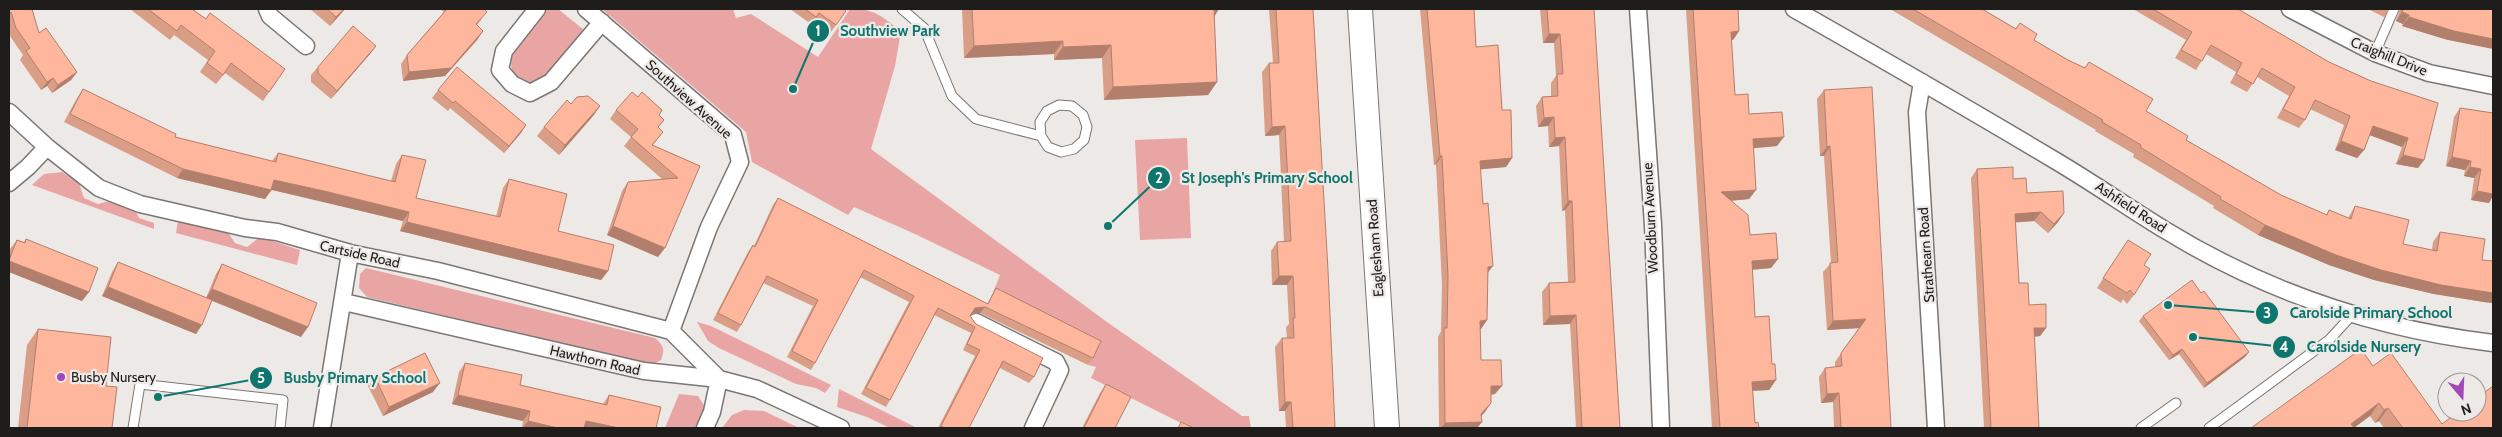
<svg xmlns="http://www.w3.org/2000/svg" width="2502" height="437" viewBox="0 0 2502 437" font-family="Cabin,sans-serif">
<rect width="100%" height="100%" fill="#ede9e7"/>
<path fill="#e8a5a4" d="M546 9H558L584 30 545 79 531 84H521C494 59 530 29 546 9Z
M602 9H733L736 18 751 14 818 57 850 9C876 9 881 16 901 31L895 66 871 149 1107 322 1242 416H1249L1251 428H1191L1091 378 1096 367 1088 365 1097 347 992 295 1000 275 915 234 854 207 848 215 752 162 746 132Z
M1187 138 1191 238 1140 240 1135 140Z
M62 172 79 183 84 198 98 204 109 201 134 208 139 218 154 223V229L32 185 44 174Z
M178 221 227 231 235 243 247 247 260 237 300 250 297 265 176 233Z
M366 268 655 338C664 346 665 349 661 360L652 365 367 297 359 288 360 274Z
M697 322 711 326 831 385 825 393 816 388 796 384 719 348 708 341Z
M839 389 917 428H890L867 417 837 407Z
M679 394 698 396 705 407 695 428H665Z
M744 410 764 411 799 428H722L732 415Z"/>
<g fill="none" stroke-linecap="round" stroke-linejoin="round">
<defs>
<path id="lane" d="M902 9 924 28 952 96 976 119 1041 136 1048 147 1061 152 1074 149 1084 140 1087 127 1083 115 1072 106 1059 105 1047 111 1040 122 1041 136
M2375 53 2394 9
M133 428 140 384 283 400 280 428
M2141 428 2176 403
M2209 428 2329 340 2352 315"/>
<path id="street" d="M267 9 270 16 306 46
M537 9 504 51 500 70 512 84 530 93 551 82 602 22
M586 9 733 135 740 162 709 227 671 331
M1638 9 1653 225 1661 428
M1794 9C1882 59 1969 109 2056 161 2093 183 2129 208 2165 230 2266 292 2376 329 2493 343
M2290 9 2375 53 2429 73 2493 86
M1922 82 1917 112 1936 428
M9 112 47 147 99 188 140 204 245 228 277 232 350 253 438 271 671 331 719 379
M9 183 28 167 47 147
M344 302 644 371 719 379 757 389 841 428
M976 322 1056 362 1060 370 1033 428
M322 428 350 253
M705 428 712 412 719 379"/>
<path id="secondary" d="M1360 9 1387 428"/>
</defs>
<use href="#lane" stroke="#797674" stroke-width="11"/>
<use href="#street" stroke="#797674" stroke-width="19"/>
<use href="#secondary" stroke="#797674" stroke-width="26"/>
<use href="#lane" stroke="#fff" stroke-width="9"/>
<use href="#street" stroke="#fff" stroke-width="16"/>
<use href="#secondary" stroke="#fff" stroke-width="24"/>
</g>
<path fill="#da9d86" d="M9 9 39 33 77 72 71 80 52 93 47 86 41 90 20 60 23 55 10 36 9 32Z
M130 9H192L206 19 285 69 263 101 225 73 216 84 200 72 208 60 174 35 170 40Z
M310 9H345L330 26Z
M440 9H484L481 20 477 25 483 31 477 40 445 76 403 81 401 64 407 55 444 12Z
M790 9H844L846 11 831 32 814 20 811 24Z
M962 9H1219L1214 16 1217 82 1208 95 1104 100 1102 58 1054 60V54L964 58Z
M1269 9H1313L1335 428H1286L1285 411H1279L1275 347 1282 338H1287L1286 327 1289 324 1287 285H1272L1271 251 1277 242H1284L1279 135 1265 136 1262 72 1269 63H1273Z
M1420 9H1474L1476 47 1502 110 1512 158 1506 167 1480 169 1488 274 1487 320 1481 329H1480L1481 360 1495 394 1491 395V403L1481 416 1482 422 1477 428H1439L1438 337 1441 331 1442 285 1436 164 1434 165Z
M1540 9H1594L1620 428H1576L1570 324 1543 325 1542 292 1549 283 1568 282 1565 210 1562 211 1559 146 1549 147 1548 126 1538 127 1536 106 1542 97 1551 96V83L1556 76 1554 43H1543Z
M1686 9H1738L1739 31 1733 40H1731L1735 95 1749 114 1777 146 1753 148 1756 190 1749 199 1731 201 1750 235 1778 259 1771 268 1752 270 1755 317 1772 364 1776 380 1769 390 1753 391 1755 423 1759 428H1712Z
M1890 9H1982L2015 29 2020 23 2034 40 2068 60 2085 68 2089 62 2146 111 2186 140 2281 195 2326 215 2329 210 2348 218 2355 206 2403 244 2432 250 2433 242 2440 232 2482 260 2493 261V303L2484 302 2434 294 2374 280 2329 265 2258 235 2213 208 2214 206 2133 157 2134 154 2095 131 2096 130Z
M2133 9H2238L2329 62 2371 81 2424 160 2418 168 2396 164 2402 147 2369 135 2364 150 2357 158 2335 150 2344 125 2310 109 2305 120 2299 128 2277 118 2289 96 2257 77 2247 92 2230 83 2236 72 2206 54 2196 70 2175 58 2186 40Z
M2368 9H2390L2384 17Z
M2400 9H2493L2448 40 2402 26 2403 24 2396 21Z
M376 46 370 54 331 99 311 82V75L318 67Z
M83 89 175 137 272 161 278 153 391 181 396 164 402 155 416 198 496 217 503 188 509 179 558 231 608 271 601 280 400 231 403 221 317 200 272 190 265 199 177 178 64 122 77 98Z
M438 90 521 133 504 153 450 108 448 111 432 98Z
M1824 90 1891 428H1834L1833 402 1821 403 1819 377 1825 368 1835 367V362L1859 328 1827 330 1823 272 1831 263 1824 156H1820L1817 99Z
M571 104 600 106 593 116 559 155 537 136 544 127Z
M2460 108 2493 113 2489 203 2471 200 2474 178 2464 176 2465 170 2446 166 2454 117Z
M616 110 659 115 664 120 658 128 663 132 653 145 700 166 658 257 607 235 622 191 628 182 662 179 624 146 631 137 610 119Z
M1977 169 2013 179 2027 193 2064 213 2058 222 2048 233 2034 221 2015 222 2019 283 2029 305 2046 328 2040 336 2034 337 2039 428H1984L1971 178Z
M778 198 987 304 992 295 996 288 1093 358 1088 365 980 313 971 314 970 316 976 324 1034 377 1029 383 1000 368 969 428H938L975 356 963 350 971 333 934 315 890 400 886 407 861 394 909 302 860 277 815 363 811 370 787 357 813 306 763 283 741 325 737 332 713 320 748 252 753 245 754 246 773 205Z
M26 239 89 292 82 301 9 272V253L10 249 17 240 24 242Z
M2128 240 2144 265 2134 295 2127 304 2123 299 2121 303 2097 288Z
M118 262 206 298 216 274 222 264 301 337 212 301 196 334 102 296 112 272Z
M2143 316 2245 357 2204 388 2179 354 2169 360 2139 321Z
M38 329 106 386 112 428H18L27 345Z
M465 363 520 385 603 404 609 395 656 428H522L523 421 452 404 459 372Z
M2373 366 2442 424 2493 428H2384L2379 421 2375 423 2370 416Z
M375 377 433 392 383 416 368 386Z
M1106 384 1115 428H1082L1100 393Z"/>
<path fill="#b27f6d" d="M344 9H345L330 26 336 17Z
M1210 9H1219L1214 17Z
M2402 12 2409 15 2403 24 2396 21Z
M2409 17 2493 39V49L2448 40 2402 26Z
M483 31 477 40 445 76 403 81 409 72Z
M1739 31 1733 40 1724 41 1731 32Z
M1549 34H1560L1554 43H1543Z
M1063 41 1054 54 964 58 974 46Z
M1111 45 1102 58 1054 60 1063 47Z
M376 46 370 54 331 99 337 91Z
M77 72 71 80 52 93 58 85Z
M53 78 47 86 41 90 47 82Z
M1217 82 1208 95 1104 100 1113 87Z
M600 106 593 116 559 155 565 145Z
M1554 117 1548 126 1538 127 1544 118Z
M526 125 521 133 504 153 509 146Z
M1285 126 1279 135 1265 136 1272 127Z
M2373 126 2408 138 2402 147 2367 134Z
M1565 137 1559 146 1549 147 1555 138Z
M1784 137 1777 146 1746 149 1753 139Z
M2341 141 2364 150 2357 158 2335 150Z
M1830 146 1824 156H1820L1827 147Z
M2403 155 2424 160 2418 168 2396 164Z
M1440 156H1442L1436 164 1434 165Z
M2452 157 2471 161 2465 170 2446 166Z
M1512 158 1506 167 1474 170 1480 161Z
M2470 167 2481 169 2474 178 2464 176Z
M183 169 271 190 265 199 177 178Z
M274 180 324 191 409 212 403 221 268 189Z
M1756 190 1749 199 1715 202 1721 192Z
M2477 191 2493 194V196L2489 203 2471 200Z
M1568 201H1572L1565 210 1562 211Z
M2041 212 2034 221 2009 223 2015 214Z
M2064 213 2058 222 2048 233 2054 224Z
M407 222 608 271 601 280 400 231Z
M2265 225 2493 293V303L2484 302 2434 294 2374 280 2329 265 2258 235Z
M613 226 665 248 658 257 607 235Z
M1778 259 1771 268 1745 270 1752 261Z
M9 261 89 292 82 301 9 272Z
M1493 266 1486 275 1488 267Z
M1279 276H1293L1287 285H1272Z
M108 287 202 325 196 334 102 296Z
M212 289 308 327 301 337 206 298Z
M985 307 980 313 970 314 975 308Z
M1576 315 1570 324 1543 325 1550 316Z
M1866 319 1860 328 1827 330 1833 321Z
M1487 320 1481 329H1474L1480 321Z
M2034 328H2046L2040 336 2028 337Z
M2182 349 2179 354 2169 360 2173 355Z
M2249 352 2245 357 2204 388 2207 383Z
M1776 380 1769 390 1746 391 1752 382Z
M440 383 433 392 383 416 389 407Z
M1491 386H1502L1495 394 1485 395Z
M1839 393 1833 402 1821 403 1827 394Z
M458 395 530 411 523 421 452 404Z
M1285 402H1291L1285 411H1279Z
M1491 403 1485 412 1476 422H1482L1477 428H1441L1445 423 1481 414Z
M2379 403 2370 416 2354 428 2351 424Z
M2388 408 2379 421 2375 423 2384 410Z
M528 421 558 428H523Z
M586 421 619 428H581Z"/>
<path fill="#feb69c" stroke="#b27f6d" d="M9 9H32L39 33 46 28 77 72 58 85 53 78 47 82 26 51 30 48 16 28 11 12 9 13Z
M148 9H192L206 19 210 13 285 69 269 92 231 63 223 75 207 63 215 51 181 25 177 31Z
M327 9H344L336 17Z
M447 9H484L487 12 476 24 483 31 451 68 409 72 407 55Z
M805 9H844L846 11 836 25 819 13 816 17Z
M972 9H1214L1217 82 1113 87 1111 45 1063 47V41L974 46Z
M1276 9H1313L1328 270 1335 428H1293L1291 402H1285L1282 338H1294L1293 318H1295L1293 276H1279L1277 242 1291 241 1285 126 1272 127 1269 63H1279Z
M1427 9H1474L1476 47 1498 45 1502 110H1511L1512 158 1480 161 1483 204 1488 203 1493 266 1488 267 1487 320 1480 321 1481 360H1501L1502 386H1491V403L1481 414 1482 422 1445 423 1444 328H1447L1448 276 1442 156H1440Z
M1547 9H1594L1620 428H1582L1576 315 1550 316 1549 283 1575 282 1572 201H1568L1565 137 1555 138 1554 117 1544 118 1542 97 1558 96 1557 74H1563L1560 34H1549Z
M1693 9H1738L1739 31 1731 32 1735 95 1748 94 1749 114 1782 112 1784 137 1753 139 1756 190 1721 192 1748 215 1750 235 1776 233 1778 259 1752 261 1755 317 1769 316 1772 364H1775L1776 380 1752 382 1755 423 1758 422 1759 428H1720Z
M1913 9H1982L2016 29 2020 23 2037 34 2034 40 2068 60 2085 68 2089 62 2153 99 2146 111 2188 136 2186 140 2281 195 2327 215 2329 210 2351 219 2355 206 2409 220 2403 244 2437 251 2440 232 2485 239 2482 260 2493 261V293L2441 285 2381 270 2336 255 2265 225 2220 199 2221 197 2140 147 2141 145 2102 122 2103 120Z
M2153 9H2238L2329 62 2371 81 2438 103 2424 160 2403 155 2408 138 2373 126 2364 150 2341 141 2350 116 2315 100 2305 120 2283 109 2295 87 2262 68 2253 84 2236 74 2242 63 2211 45 2202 61 2181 50 2192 32Z
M2403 9H2493V39L2454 31 2409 17V15L2402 12Z
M353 26 376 46 337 91 318 73V67Z
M457 67 526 125 509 146 455 101 453 103 438 90Z
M1872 87 1891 428H1841L1839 393 1827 394 1825 368 1842 366 1841 353 1866 319 1833 321 1830 263 1838 262 1830 146 1827 147 1824 90Z
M83 89 176 134 175 137 276 162 278 153 395 182 402 155 426 160 416 198 500 217 509 179 567 194 558 231 614 245 608 271 407 222 409 212 324 191 274 180 271 190 183 169 70 114Z
M632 92 638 97 642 92 662 110 659 115 664 120 658 127 663 132 652 145 700 166 665 248 613 226 628 182 678 178 631 137 638 129 616 110Z
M588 96 600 106 565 145 544 127 567 100 571 104 577 97Z
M2460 108 2493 113V194L2477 191 2481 169 2470 167 2471 161 2452 157Z
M2013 167V179L2026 178 2027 193 2063 191 2064 213 2054 224 2041 212 2015 214 2019 283H2028L2029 305 2046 304V328H2034L2039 428H1991L1977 169Z
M778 198 988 304 996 288 1101 341 1093 358 985 307 975 308 970 316 976 324 1043 358 1034 377 1003 361 969 428H945L941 426 980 350 967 344 975 327 938 308 890 400 866 388 914 296 864 270 815 363 792 351 818 300 767 276 741 325 718 313 753 245 755 247Z
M26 239 98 268 89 292 9 261 11 255 9 257V253L11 255 17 240 25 243Z
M2128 240 2151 254 2144 265 2150 269 2134 295 2130 290 2127 293 2103 278Z
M118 262 212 300 202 325 108 287Z
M222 264 317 303 308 327 212 289Z
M2192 280 2201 293 2204 291 2249 352 2207 383 2182 349 2173 355 2143 316Z
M38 329 111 337 106 386 117 387 112 428H27Z
M2361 349 2373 366 2391 353 2442 424 2458 412H2477V398L2493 386V428H2403L2388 408 2384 410 2379 403 2351 424 2354 428H2251Z
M425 353 440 383 389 407 375 377Z
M465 363 522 375 520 385 607 405 609 395 661 407 656 428H619L586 421 584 428H558L528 421 530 411 458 395Z
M1106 384 1131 397 1115 428H1084Z
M1181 422 1194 428H1178Z"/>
<circle fill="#a149b6" stroke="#ede9e7" stroke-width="2" cx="61" cy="377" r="5"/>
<g text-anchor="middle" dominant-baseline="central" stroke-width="4.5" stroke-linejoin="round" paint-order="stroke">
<g font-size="14" fill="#1e1d1c" stroke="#ede9e7">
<text transform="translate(2389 56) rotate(22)">Craighill Drive</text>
<text transform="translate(689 99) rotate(42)">Southview Avenue</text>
<text transform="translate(2131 207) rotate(33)">Ashfield Road</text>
<text transform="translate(1650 218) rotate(-93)">Woodburn Avenue</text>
<text transform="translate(1375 248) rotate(-94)">Eaglesham Road</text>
<text transform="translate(360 254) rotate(13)">Cartside Road</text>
<text transform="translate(1926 255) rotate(-94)">Strathearn Road</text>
<text transform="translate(595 360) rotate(13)">Hawthorn Road</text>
</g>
<g font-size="14" fill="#1e1d1c" stroke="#ede9e7" text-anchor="start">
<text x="71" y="377">Busby Nursery</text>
</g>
</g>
<path fill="none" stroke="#0f766e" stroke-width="2" d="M793 89L818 31M1108 226L1159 178M2168 305L2267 313M2193 337L2284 347M158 397L261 378"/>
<g fill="#0f766e" stroke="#ede9e7" stroke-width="2">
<circle cx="793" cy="89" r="5"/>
<circle cx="1108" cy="226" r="5"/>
<circle cx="2168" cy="305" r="5"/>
<circle cx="2193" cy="337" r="5"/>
<circle cx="158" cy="397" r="5"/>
<circle cx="818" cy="31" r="12"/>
<circle cx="1159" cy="178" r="12"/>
<circle cx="2267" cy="313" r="12"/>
<circle cx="2284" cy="347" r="12"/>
<circle cx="261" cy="378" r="12"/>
</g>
<g font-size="15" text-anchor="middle" font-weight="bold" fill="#fff">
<text x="818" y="36">1</text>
<text x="1159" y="183">2</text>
<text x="2267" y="318">3</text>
<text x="2284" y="352">4</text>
<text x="261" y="383">5</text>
</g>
<g font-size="15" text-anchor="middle" font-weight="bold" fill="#0f766e" stroke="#ede9e7" stroke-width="4.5" stroke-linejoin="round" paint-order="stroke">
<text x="890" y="36">Southview Park</text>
<text x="1267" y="183">St Joseph's Primary School</text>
<text x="2371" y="318">Carolside Primary School</text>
<text x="2364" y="352">Carolside Nursery</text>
<text x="355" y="383">Busby Primary School</text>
</g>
<rect width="2502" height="437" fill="none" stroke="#1e1d1c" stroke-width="20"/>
<g transform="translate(2462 397) rotate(161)"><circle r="24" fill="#ede9e7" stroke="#9a9796"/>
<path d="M0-4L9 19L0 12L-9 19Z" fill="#a149b6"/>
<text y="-8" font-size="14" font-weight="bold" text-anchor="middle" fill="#1e1d1c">N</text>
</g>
</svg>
